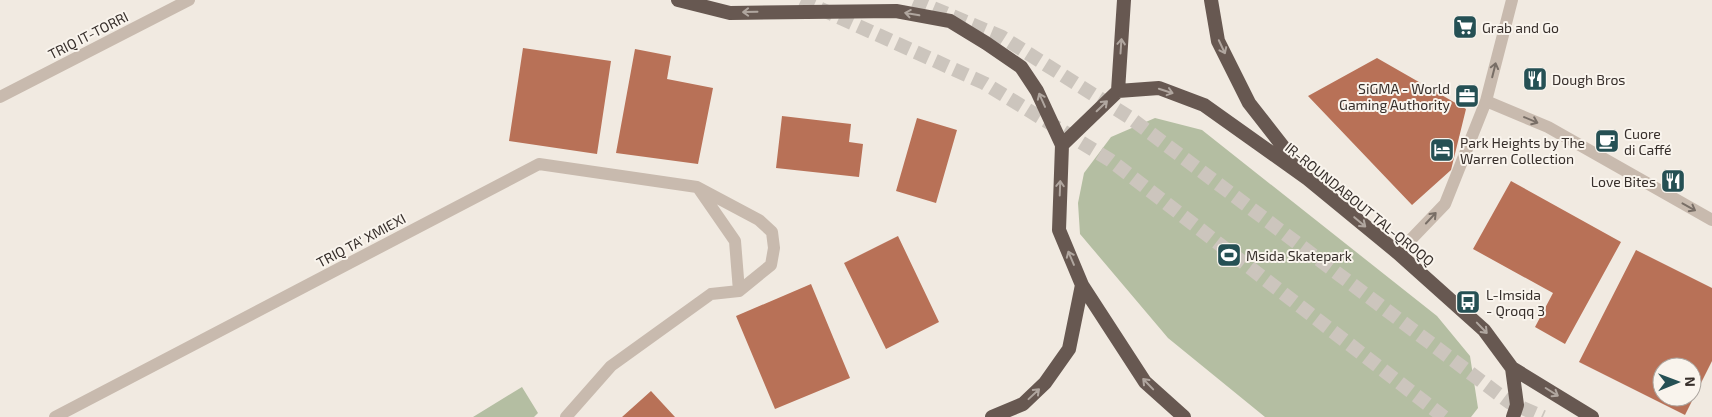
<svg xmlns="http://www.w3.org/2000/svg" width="1712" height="417" viewBox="0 0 1712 417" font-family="'Exo 2',sans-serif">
<rect width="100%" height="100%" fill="#f1eae1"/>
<path fill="#b4bea2" d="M1155 118 1202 130 1437 316 1470 356 1478 408 1471 417H1265L1168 338 1080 234 1078 203 1084 173 1111 137Z
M522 387 538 413 534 417H473Z"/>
<path fill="#b87157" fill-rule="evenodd" d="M523 48 611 61 597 154 509 141Z
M635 49 671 56 667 79 713 88 698 164 616 153Z
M1377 58 1466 109 1451 170 1412 205 1308 96Z
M782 116 851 124 849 142 863 144 859 177 776 168Z
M917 118 957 130 936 203 896 191Z
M1511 181 1621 242 1565 344 1535 327 1553 293 1473 249Z
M898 236 939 322 886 349 844 263Z
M1636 250 1712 288V361L1685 415 1579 362ZM1662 367H1692V397H1662Z
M811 284 850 378 775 409 736 316Z
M651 391 675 417H622Z"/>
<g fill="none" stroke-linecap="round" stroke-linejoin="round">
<path stroke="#ccc5bd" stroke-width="14" stroke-dasharray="14 7" stroke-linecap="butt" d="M801 0 984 83 1110 160 1444 417
M914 0 1002 37 1129 117 1509 402 1543 417"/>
<path stroke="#c8baae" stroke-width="12" d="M0 97 189 0
M1486 101 1548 127 1712 220
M699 189 735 241 739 291
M1398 253 1445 204 1486 101 1512 0
M55 417 539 164 697 187 759 220 772 232 774 248 771 265 739 291 711 294 611 366 566 417"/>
<path stroke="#675851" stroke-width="14" d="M678 0 730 13 896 11 950 21 986 43 1021 67 1037 91 1062 145
M1211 0 1218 41 1249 103 1299 167
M1118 91 1124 0
M1512 368 1592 417
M992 417 1023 404 1045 383 1069 349 1082 285
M1184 417 1145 382 1082 285 1059 230 1062 145 1118 91 1159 88 1204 105 1308 179 1398 253 1484 330 1512 368 1517 405 1513 417"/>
</g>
<defs><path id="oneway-shaft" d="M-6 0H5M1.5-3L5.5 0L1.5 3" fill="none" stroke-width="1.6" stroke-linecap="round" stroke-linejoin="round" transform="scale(1.25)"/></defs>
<g stroke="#b0a69f">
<use href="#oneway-shaft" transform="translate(750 12) rotate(179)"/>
<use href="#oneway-shaft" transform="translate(912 14) rotate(-170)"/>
<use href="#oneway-shaft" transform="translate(1121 46) rotate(-86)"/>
<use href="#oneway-shaft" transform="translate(1222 47) rotate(65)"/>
<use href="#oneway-shaft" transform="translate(1166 91) rotate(18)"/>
<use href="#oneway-shaft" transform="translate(1042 100) rotate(-114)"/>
<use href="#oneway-shaft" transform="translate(1102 106) rotate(-44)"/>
<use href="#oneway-shaft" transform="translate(1060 188) rotate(-88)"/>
<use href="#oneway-shaft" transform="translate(1360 222) rotate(40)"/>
<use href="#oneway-shaft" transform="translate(1071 258) rotate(-113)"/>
<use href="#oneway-shaft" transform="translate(1482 328) rotate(46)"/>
<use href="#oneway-shaft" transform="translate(1148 384) rotate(-134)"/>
<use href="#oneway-shaft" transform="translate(1552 392) rotate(32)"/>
<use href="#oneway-shaft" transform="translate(1034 394) rotate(-43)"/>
</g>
<g stroke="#786e66">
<use href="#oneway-shaft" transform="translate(1494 70) rotate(-76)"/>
<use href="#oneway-shaft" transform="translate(1531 120) rotate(23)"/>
<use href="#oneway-shaft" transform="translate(1689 207) rotate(29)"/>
<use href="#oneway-shaft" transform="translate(1431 218) rotate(-47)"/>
</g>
<defs>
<symbol id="supermarket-square" viewBox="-11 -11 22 22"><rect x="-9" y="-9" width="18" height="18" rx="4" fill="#255054" stroke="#f9f4ed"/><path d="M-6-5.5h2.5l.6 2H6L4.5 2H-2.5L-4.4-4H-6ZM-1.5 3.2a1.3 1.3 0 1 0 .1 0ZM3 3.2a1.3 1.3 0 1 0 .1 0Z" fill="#fff"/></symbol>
<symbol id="restaurant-square" viewBox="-11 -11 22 22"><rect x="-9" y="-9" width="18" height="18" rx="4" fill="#255054" stroke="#f9f4ed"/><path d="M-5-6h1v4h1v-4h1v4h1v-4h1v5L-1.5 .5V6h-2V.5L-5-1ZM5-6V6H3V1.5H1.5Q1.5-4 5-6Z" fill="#fff"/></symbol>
<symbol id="office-square" viewBox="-11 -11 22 22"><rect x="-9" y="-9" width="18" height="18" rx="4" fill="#255054" stroke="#f9f4ed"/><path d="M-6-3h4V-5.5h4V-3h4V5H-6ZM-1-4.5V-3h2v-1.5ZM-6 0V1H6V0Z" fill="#fff"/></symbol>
<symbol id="cafe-square" viewBox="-11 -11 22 22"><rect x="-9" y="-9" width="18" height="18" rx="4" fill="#255054" stroke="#f9f4ed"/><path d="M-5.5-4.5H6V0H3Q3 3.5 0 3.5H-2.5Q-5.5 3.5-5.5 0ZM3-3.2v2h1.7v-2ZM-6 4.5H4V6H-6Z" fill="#fff"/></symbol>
<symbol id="hotel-square" viewBox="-11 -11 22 22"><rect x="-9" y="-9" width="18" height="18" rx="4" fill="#255054" stroke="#f9f4ed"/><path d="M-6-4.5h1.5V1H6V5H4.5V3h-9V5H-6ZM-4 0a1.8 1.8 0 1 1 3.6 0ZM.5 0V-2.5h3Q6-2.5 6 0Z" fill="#fff"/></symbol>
<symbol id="stadium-square" viewBox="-11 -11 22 22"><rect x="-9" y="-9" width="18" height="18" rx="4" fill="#255054" stroke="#f9f4ed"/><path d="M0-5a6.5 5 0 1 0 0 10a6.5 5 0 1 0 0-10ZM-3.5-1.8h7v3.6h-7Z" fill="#fff"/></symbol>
<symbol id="bus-square" viewBox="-11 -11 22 22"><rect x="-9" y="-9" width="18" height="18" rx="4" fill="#255054" stroke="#f9f4ed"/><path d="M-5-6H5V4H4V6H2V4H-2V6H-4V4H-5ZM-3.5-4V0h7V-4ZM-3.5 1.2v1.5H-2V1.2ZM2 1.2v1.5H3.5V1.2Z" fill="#fff"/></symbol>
</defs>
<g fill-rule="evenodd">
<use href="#supermarket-square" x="1451" y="13" width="28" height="28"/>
<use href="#restaurant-square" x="1521" y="65" width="28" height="28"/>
<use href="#office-square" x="1453" y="82" width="28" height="28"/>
<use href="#cafe-square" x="1593" y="127" width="28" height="28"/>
<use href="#hotel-square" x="1428" y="136" width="28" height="28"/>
<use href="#restaurant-square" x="1659" y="167" width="28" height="28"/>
<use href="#stadium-square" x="1215" y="241" width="28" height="28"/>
<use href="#bus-square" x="1454" y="288" width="28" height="28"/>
</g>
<g text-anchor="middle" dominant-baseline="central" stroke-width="4" stroke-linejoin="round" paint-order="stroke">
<g font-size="14" fill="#372f2b" stroke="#f9f4ed" text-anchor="start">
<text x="1482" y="27">Grab and Go</text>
<text x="1552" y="79">Dough Bros</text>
<text x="1450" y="88" text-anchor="end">SiGMA - World<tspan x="1450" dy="16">Gaming Authority</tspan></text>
<text x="1624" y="133">Cuore<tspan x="1624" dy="16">di Caffé</tspan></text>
<text x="1460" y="142">Park Heights by The<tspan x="1460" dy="16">Warren Collection</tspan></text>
<text x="1656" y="181" text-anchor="end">Love Bites</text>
<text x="1246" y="255">Msida Skatepark</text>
<text x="1486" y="294">L-Imsida<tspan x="1486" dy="16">- Qroqq 3</tspan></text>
</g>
<g font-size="14" fill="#372f2b" stroke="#f9f4ed">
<text transform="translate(88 35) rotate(-27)">TRIQ IT-TORRI</text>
<text transform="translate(1360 204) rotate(39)">IR-ROUNDABOUT TAL-QROQQ</text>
<text transform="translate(361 240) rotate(-28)">TRIQ TA' XMIEXI</text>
</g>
</g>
<g transform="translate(1677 382) rotate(89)"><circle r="24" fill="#f9f4ed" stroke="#aba59f"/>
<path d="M0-4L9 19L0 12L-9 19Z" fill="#255054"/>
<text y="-8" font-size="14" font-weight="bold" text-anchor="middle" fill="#372f2b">N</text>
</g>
</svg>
